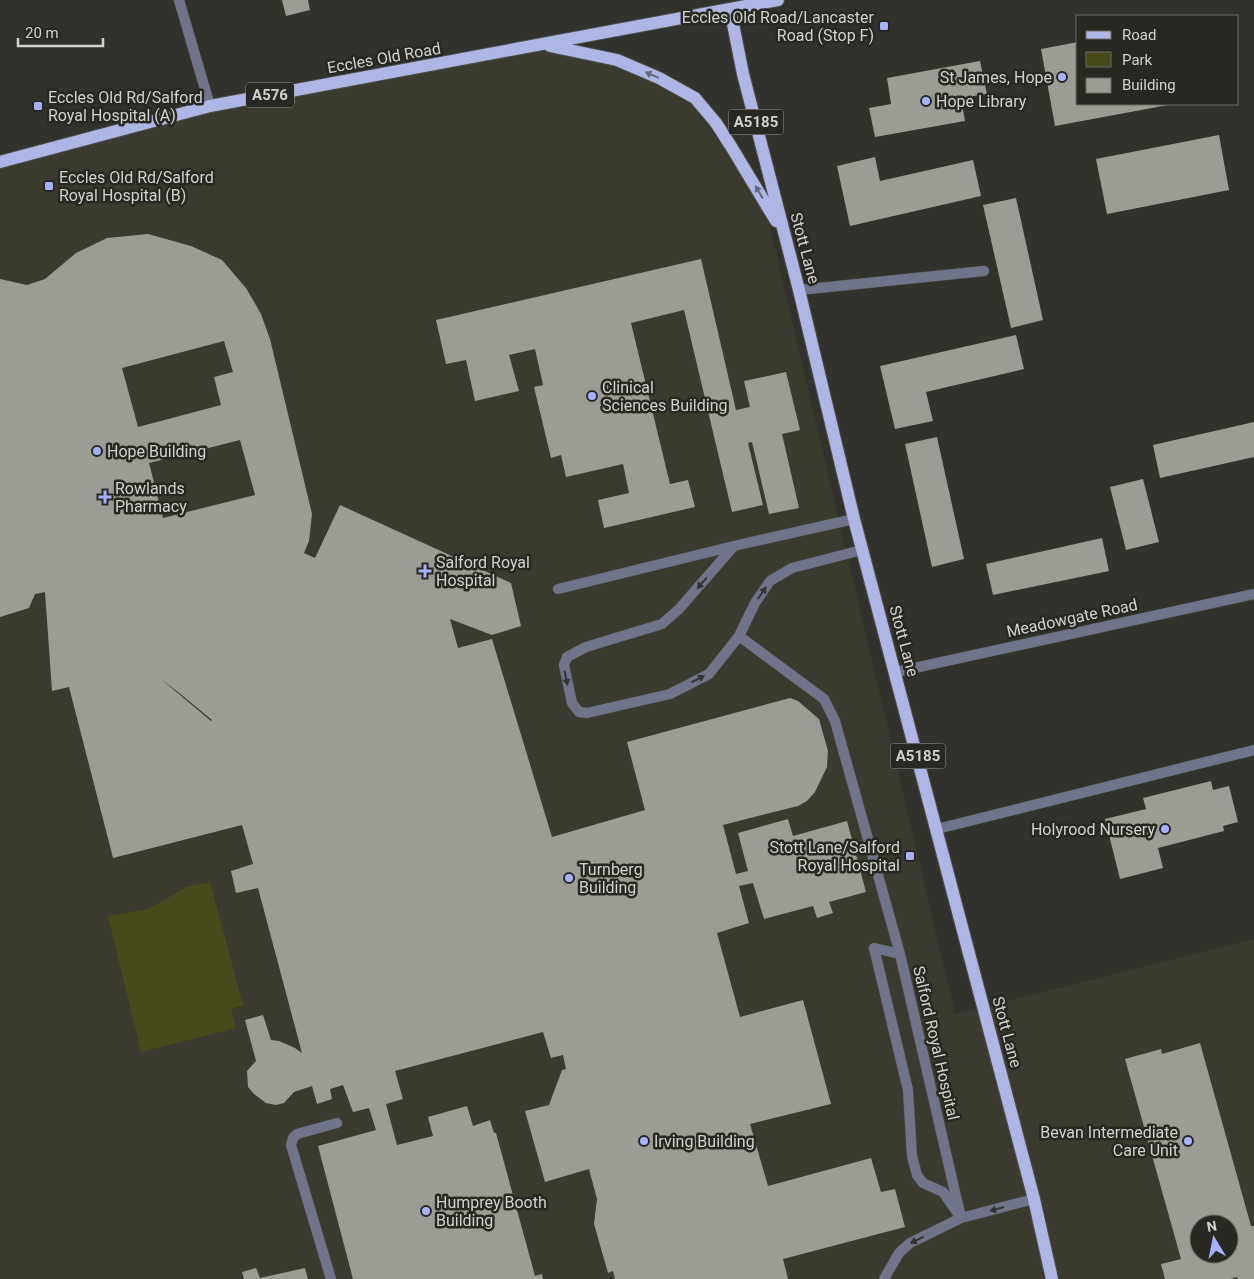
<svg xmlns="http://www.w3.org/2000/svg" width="1254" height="1279" viewBox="0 0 1254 1279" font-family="Roboto,sans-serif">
<rect width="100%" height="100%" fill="#31322b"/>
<path fill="#3a3b2e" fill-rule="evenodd" d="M543 47 616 63 659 80 692 105 764 202 955 1014 1254 939V1279H0V166L211 109ZM1199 1224H1229V1254H1199Z"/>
<path fill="#484a1c" d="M210 882 243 1005 231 1009 236 1028 141 1052 108 916 149 909 186 887Z"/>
<path fill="#9b9c93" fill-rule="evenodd" d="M282 0H308L310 10 286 16Z
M1078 42V104L1168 105 1055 126 1041 49Z
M980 61 987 94 961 98 965 121 875 137 869 108 891 104 887 78Z
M1219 135 1229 190 1107 214 1096 159Z
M875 157 880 181 973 160 981 196 850 226 837 166Z
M1016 198 1043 320 1011 328 983 205Z
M148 234 191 246 222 260 246 288 261 314 270 339 312 514 309 541 304 553 315 558 340 505 511 583 521 626 492 635 450 619 458 648 492 639 552 837 645 810 627 742 790 698 798 701 819 719 828 751 827 767 815 792 807 801 798 806 723 825 736 874 748 871 738 833 788 819 793 836 847 821 866 892 829 902 833 913 817 918 813 906 764 919 753 883 739 886 749 923 717 933 740 1017 803 1000 831 1104 750 1124 768 1186 871 1158 881 1192 895 1189 905 1227 783 1259 788 1279H615L613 1271 608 1273 594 1224 597 1199 589 1169 545 1182 525 1111 549 1105 562 1070 566 1069 563 1055 551 1058 543 1032 395 1071 403 1099 386 1104 397 1145 433 1136 428 1117 467 1106 473 1126 490 1120 494 1133H496L535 1276 542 1274 543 1279H353L318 1146 376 1130 369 1108 353 1112 343 1085 330 1089 332 1099 317 1104 312 1086 294 1092 284 1103 276 1105 266 1103 254 1094 248 1087 247 1071 256 1061 245 1020 263 1015 271 1040 279 1041 295 1048 302 1053 258 888 236 893 231 871 253 864 242 825 113 858 69 687 52 691 45 592 35 594 29 608 0 617V279L27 285 45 279 76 253 107 238ZM224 341 233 372 214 377 221 405 138 427 122 368ZM240 440 255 495 163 518 149 463ZM161 679 178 692 212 720 211 721Z
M701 259 736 410 750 407 744 381 786 372 800 430 782 434 799 508 769 514 752 442 748 443 763 505 732 512 684 310 631 323 670 484 688 480 695 507 604 528 598 500 629 493 623 464 566 477 561 455 551 458 534 387 543 385 535 349 509 355 519 391 475 401 466 360 446 364 436 320Z
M1016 335 1024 369 926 392 933 421 895 429 880 366Z
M1254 422V457L1160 478 1153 445Z
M937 437 964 559 932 567 905 444Z
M1143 479 1159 542 1126 550 1110 487Z
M1102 538 1109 571 993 595 986 564Z
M1211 781 1213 790 1229 786 1238 822 1223 826 1224 831 1158 848 1163 868 1120 879 1105 819 1146 809 1143 798Z
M1200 1043 1251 1226H1254V1279H1238L1237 1277 1231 1279H1165L1161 1264 1181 1259 1125 1059 1161 1049 1162 1054ZM1199 1224H1229V1254H1199Z
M256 1268 260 1278 305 1268 308 1279H244L242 1272Z"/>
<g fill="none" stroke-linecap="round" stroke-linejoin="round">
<defs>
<path id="service" d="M799 290 984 271
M734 546 679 609 662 624 586 647 567 657 564 665 572 703 579 712 587 713 670 694 709 674 739 636 755 603 770 581 792 568 862 550
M558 589 738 545 854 519
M739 636 824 699 835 721 900 954
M937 829 1254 750
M874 948 900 954 961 1218 943 1192 923 1183 917 1175 912 1156 908 1090Z
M331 1279 291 1145 293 1138 297 1134 337 1123
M884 1279 899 1253 910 1243 961 1218 1034 1199"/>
<path id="minor" d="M179 0 210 106
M896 672 1254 594"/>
<path id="primary" d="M730 9 743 74 799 290 854 519 1034 1199 1052 1279
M550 46 617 60 659 78 695 98 716 123 732 148 776 221
M0 162 210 106 778 0"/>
</defs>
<use href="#service" stroke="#4e4f48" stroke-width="11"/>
<use href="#minor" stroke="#4e4f48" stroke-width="11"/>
<use href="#primary" stroke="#4e4f48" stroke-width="14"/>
<use href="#service" stroke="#70748b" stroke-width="10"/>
<use href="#minor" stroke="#70748b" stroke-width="10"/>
<use href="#primary" stroke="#aeb6e6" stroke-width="12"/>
</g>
<defs><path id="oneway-solid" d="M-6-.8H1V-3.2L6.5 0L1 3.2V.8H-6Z" transform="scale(1.25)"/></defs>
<g fill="#64687a">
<use href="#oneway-solid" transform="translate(652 75) rotate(-157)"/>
<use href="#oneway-solid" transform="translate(759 192) rotate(-121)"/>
</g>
<g fill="#323331">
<use href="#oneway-solid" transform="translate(702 583) rotate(131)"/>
<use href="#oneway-solid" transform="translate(762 593) rotate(-55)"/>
<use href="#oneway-solid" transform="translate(566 678) rotate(78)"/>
<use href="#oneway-solid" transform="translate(698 679) rotate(-27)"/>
<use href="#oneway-solid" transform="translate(997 1209) rotate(165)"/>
<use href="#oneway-solid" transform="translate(917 1240) rotate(154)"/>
</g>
<g fill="#a6b1fc" stroke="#272821" stroke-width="2">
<rect x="879" y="21" width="10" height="10" rx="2.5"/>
<circle cx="1062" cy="77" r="5"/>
<circle cx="926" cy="101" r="5"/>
<rect x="33" y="101" width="10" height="10" rx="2.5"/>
<rect x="44" y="181" width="10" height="10" rx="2.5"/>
<circle cx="592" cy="396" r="5"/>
<circle cx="97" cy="451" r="5"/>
<path d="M102.5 489.5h5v5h5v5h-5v5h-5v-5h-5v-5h5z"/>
<path d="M422.5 563.5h5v5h5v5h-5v5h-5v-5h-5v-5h5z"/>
<circle cx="1165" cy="829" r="5"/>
<rect x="905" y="851" width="10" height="10" rx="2.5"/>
<circle cx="569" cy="878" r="5"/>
<circle cx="644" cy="1141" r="5"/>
<circle cx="1188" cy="1141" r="5"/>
<circle cx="426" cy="1211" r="5"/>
</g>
<g text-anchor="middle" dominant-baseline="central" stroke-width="5" stroke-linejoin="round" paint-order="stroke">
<g fill="#272821" stroke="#9e9f99" stroke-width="1">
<rect x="246" y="82.5" width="48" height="25" rx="4"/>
<rect x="728.5" y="109.5" width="55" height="25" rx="4"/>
<rect x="890.5" y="743.5" width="55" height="25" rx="4"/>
</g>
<g font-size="15" font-weight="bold" fill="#d1d2cd">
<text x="270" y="95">A576</text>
<text x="756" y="122">A5185</text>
<text x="918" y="756">A5185</text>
</g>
<g font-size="16" fill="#d1d2cd" stroke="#272821" text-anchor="start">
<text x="874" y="17" text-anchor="end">Eccles Old Road/Lancaster<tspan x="874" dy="18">Road (Stop F)</tspan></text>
<text x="1052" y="77" text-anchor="end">St James, Hope</text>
<text x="48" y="97">Eccles Old Rd/Salford<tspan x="48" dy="18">Royal Hospital (A)</tspan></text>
<text x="936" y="101">Hope Library</text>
<text x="59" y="177">Eccles Old Rd/Salford<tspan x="59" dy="18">Royal Hospital (B)</tspan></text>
<text x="602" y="387">Clinical<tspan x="602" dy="18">Sciences Building</tspan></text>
<text x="107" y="451">Hope Building</text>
<text x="115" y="488">Rowlands<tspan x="115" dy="18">Pharmacy</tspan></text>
<text x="436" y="562">Salford Royal<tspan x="436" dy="18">Hospital</tspan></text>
<text x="1155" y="829" text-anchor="end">Holyrood Nursery</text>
<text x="900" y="847" text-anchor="end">Stott Lane/Salford<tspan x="900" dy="18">Royal Hospital</tspan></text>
<text x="579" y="869">Turnberg<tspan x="579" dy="18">Building</tspan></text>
<text x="1178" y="1132" text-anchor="end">Bevan Intermediate<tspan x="1178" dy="18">Care Unit</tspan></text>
<text x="654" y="1141">Irving Building</text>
<text x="436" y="1202">Humprey Booth<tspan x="436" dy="18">Building</tspan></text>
</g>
<g font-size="16" fill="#d1d2cd" stroke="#272821">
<text transform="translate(384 58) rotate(-10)">Eccles Old Road</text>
<text transform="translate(805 248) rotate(75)">Stott Lane</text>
<text transform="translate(1072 618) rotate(-12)">Meadowgate Road</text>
<text transform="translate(904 641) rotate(75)">Stott Lane</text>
<text transform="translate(1007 1032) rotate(75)">Stott Lane</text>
<text transform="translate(936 1043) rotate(77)">Salford Royal Hospital</text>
</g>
</g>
<rect x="1076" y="15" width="162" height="90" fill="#272821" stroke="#6b6c66"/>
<rect x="1086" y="31" width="25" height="8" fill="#aeb6e6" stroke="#6b6c66"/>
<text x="1122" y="40" font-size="15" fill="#d1d2cd">Road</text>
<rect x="1086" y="52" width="25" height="15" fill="#484a1c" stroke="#6b6c66"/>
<text x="1122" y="65" font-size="15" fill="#d1d2cd">Park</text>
<rect x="1086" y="78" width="25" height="15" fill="#9b9c93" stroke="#6b6c66"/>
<text x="1122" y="90" font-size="15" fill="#d1d2cd">Building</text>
<g transform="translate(1214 1239) rotate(350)"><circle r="24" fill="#272821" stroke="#6b6c66"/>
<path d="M0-4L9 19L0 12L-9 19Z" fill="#a6b1fc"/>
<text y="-8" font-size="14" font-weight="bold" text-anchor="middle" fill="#d1d2cd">N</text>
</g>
<path d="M18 38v8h85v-8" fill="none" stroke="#d1d2cd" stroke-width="2.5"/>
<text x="25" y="38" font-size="15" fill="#d1d2cd" stroke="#272821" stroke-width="4" paint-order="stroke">20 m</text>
</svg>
